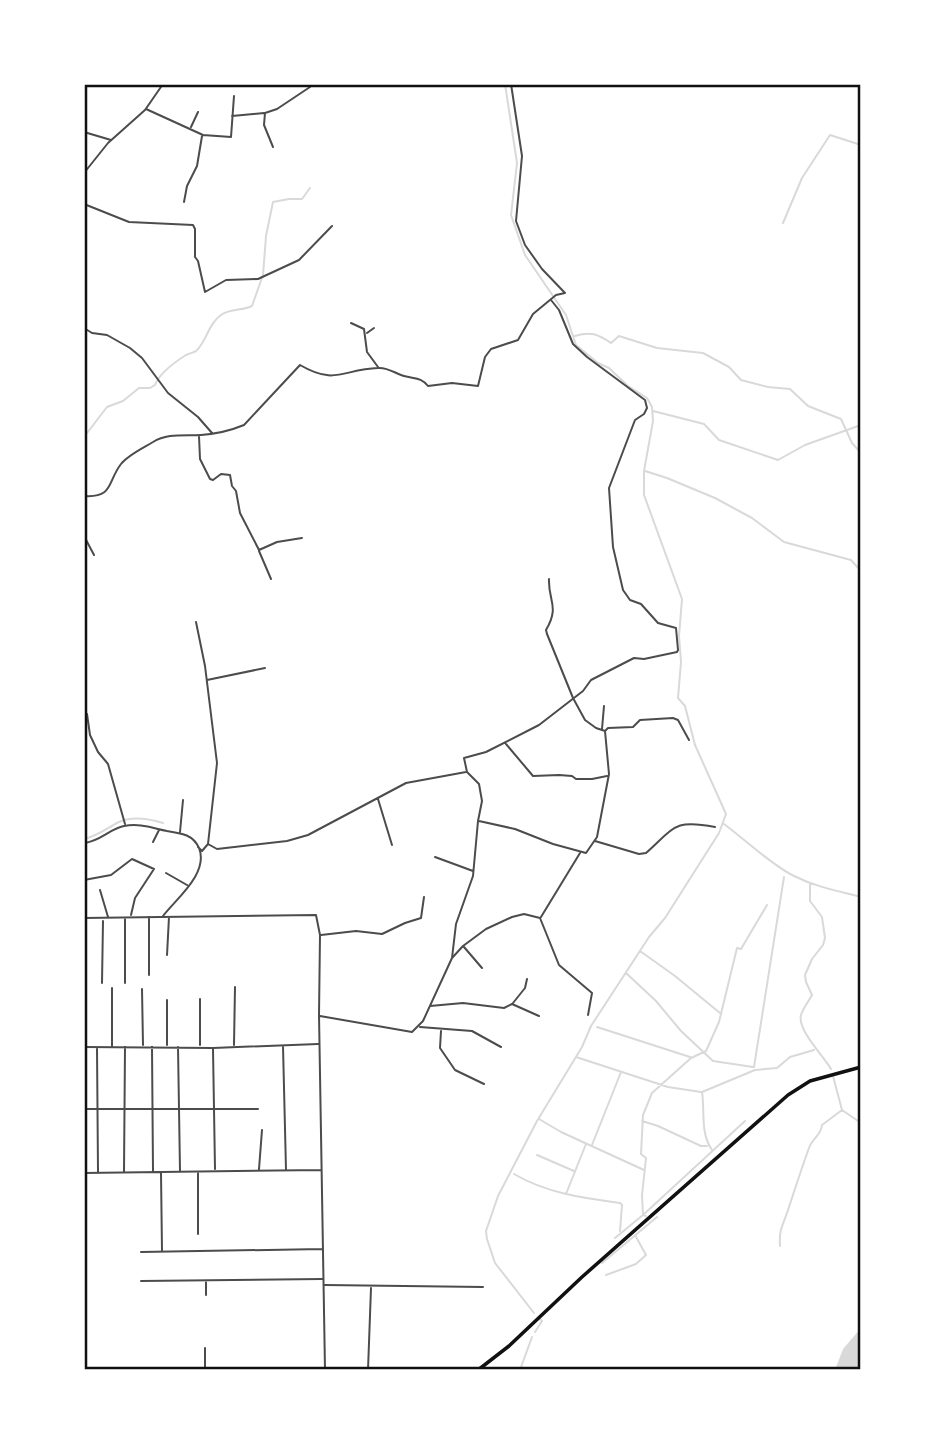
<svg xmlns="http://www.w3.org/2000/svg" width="945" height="1454" viewBox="0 0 945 1454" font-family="'Noto Sans',sans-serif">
<rect width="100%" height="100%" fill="#fff"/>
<path fill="#d9d9d9" d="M861 1328V1370H835L843 1349Z"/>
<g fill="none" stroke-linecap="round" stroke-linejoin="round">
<path stroke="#d9d9d9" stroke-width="2" d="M505 84 517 163 511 215 525 255 566 315 576 345 598 363 609 368 628 386 647 398 652 407 653 421 644 471V495L682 599 679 636 681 662 678 698 685 706 695 745 726 814 719 833 665 918 649 937 591 1026 582 1047 537 1121 498 1196 486 1231 487 1239 495 1263 534 1313
M783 223 802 178 830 135 861 145
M575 336C590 331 598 334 611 343L619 336 657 348 703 353 729 367 741 380 768 387 790 389 808 406 841 419 852 443 861 453
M653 411 704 424 719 440 778 460 805 445 861 425
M84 437 107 407 123 401 139 388H150L155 385C159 374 175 362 186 355 188 354 195 352 196 351 207 341 208 324 221 315 231 308 242 311 252 306L263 275 266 236 273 202 289 199H302L310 188
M645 471 667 478 715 498 752 518 784 542 851 560 861 571
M861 702V710
M724 824C744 839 773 866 794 876 816 887 838 891 861 897
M84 839C98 836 107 828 119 822 132 816 150 819 163 823
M810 883V901L822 917 825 938 823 945 812 959 805 975 806 982 812 995C809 1001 803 1008 801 1015 797 1030 823 1055 831 1069
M640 951 675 976 720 1013
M626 973 656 1001 681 1031 713 1061 753 1067
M597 1027 690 1057
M576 1057 668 1087 701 1092
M754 1067 784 877
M833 1076 842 1110 861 1123
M539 1119 561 1132 644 1170
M642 1121 658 1126 701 1146H707
M592 1145 621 1072
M712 1150C700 1133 705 1111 702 1092L755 1070 777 1068 790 1057 814 1050
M537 1155 574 1171
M514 1174C546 1193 583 1198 620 1203L622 1205 620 1231
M566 1194 586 1144
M646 1216 643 1215 642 1195 646 1158 641 1154 643 1115 652 1093 691 1058 706 1051 719 1022 737 948 741 949 767 905
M615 1238 643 1215 745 1121
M780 1246C779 1227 783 1226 788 1210 795 1189 802 1167 809 1148 812 1138 821 1136 822 1125L842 1110
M602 1263 657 1217
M606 1275 636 1264 646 1255 635 1235
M535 1332 542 1321 540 1319
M520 1370 532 1337"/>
<path stroke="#4c4c4c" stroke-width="2" d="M146 109 203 135 231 137 234 96
M232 116 264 113
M191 127 198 112
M84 132 111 140
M273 147 264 125 265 113 277 109 310 87
M84 173 108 143 145 110 163 84
M184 202 187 186 197 166 202 136
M84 204 129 222 193 225 195 229V257L198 261 205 292 226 280 258 279 299 260 332 226
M351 323 364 329 367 352 378 367
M84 328 92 333 107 335 130 348 142 358 168 393 198 417 212 433
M367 333 374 328
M199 436 200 459 210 479 213 480 221 474 230 475 232 486 236 491 240 513 259 550 277 542 302 538
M84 496C114 498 107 482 121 464 128 455 143 448 153 442 167 433 185 436 201 435 214 434 232 430 244 425L300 365C336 386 343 369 378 368 388 367 396 374 404 376 415 379 421 377 428 386L452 383 478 386 485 357 491 349 518 340 533 314 556 295 565 293 542 269 525 245 516 221 522 156 511 84
M84 536 94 555
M259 551 271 579
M196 622 205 666 217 763 208 844 202 851 198 847
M207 680 265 668
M87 714 90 735 98 752 108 764 125 824
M602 729 604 706
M605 731 608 728 633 727 640 720 673 718 678 720 689 740
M506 744 533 776 559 775 572 776 576 779H592L607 776
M378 799 392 845
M479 821 515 829 553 844 586 853 597 837 609 774 605 731 596 728 585 720 573 698 547 634 546 630C560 606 548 601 549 579
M180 832 183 800
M595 841 639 854 646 853C675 827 674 819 715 827
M153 842 159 830
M84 843C101 841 109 829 124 826 140 823 152 828 167 831 180 833 193 834 199 848 209 873 177 898 163 916
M208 844 217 849 287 841 308 835 406 783 466 772
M435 857 473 871
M166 873 187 885
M84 880 111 875 132 859 154 869 135 898 131 915
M100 890 108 917
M149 917V975
M541 917 580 853
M84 918 316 915 320 935 319 1015 325 1370
M125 919V983
M321 935 356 931 382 934 405 923 421 918 424 897
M464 947 482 968
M167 955 169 917
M452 958 456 924 473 876 478 821 482 801 479 784 467 772 464 758 486 752 539 725 583 691 591 680 634 658 644 659 677 652 678 650 676 628 658 623 641 604 630 600 623 590 613 547 609 488 635 420 644 414 647 408 645 400 587 357 573 344 559 310 551 300
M102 983 103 921
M112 988V1046
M142 989 143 1045
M167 1000V1045
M513 1003 525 988 527 979
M430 1006 463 1003 504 1008 512 1004 539 1016
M320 1016 412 1032 423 1021 452 958 463 946 486 929 512 917 524 914 540 918 559 965 592 993 588 1015
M420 1027 472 1031 501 1047
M441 1031 440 1048 455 1070 484 1084
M200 1045V999
M234 1045 235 987
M283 1046 286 1170
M84 1047 213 1048 318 1044
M152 1047 153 1171
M178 1047 180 1171
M97 1048 98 1172
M213 1049 215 1169
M84 1109H258
M259 1169 262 1130
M124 1171 125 1047
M198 1172V1234
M84 1173 321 1170
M161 1173 162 1251
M141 1252 322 1249
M141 1281 322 1279
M206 1281V1295
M325 1285 483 1287
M205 1370V1348
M368 1370 371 1288"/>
<path stroke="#111" stroke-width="3.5" d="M478 1370 509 1346 582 1277 788 1095 810 1081 861 1067"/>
</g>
<rect width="945" height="1454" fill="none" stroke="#ffffff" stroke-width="172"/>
<rect x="86" y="86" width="773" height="1282" fill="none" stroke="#111" stroke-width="2.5"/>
</svg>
